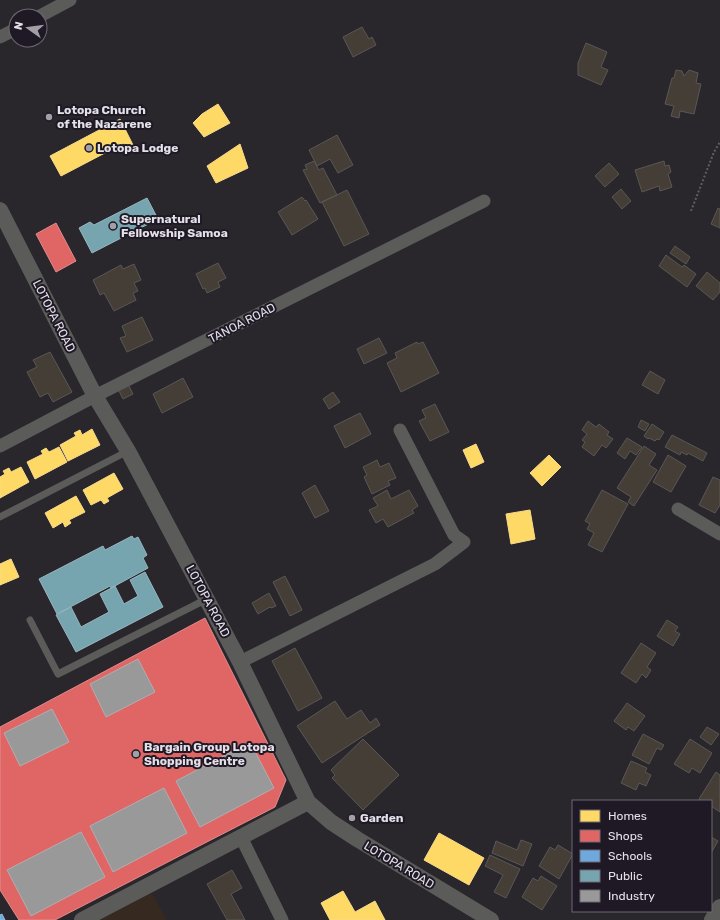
<svg xmlns="http://www.w3.org/2000/svg" width="720" height="920" viewBox="0 0 720 920" font-family="Rubik,sans-serif">
<rect width="100%" height="100%" fill="#29262c"/>
<path fill="#36291f" d="M152 893 167 920H99Z"/>
<path fill="#ffd966" stroke="#f7db8d" d="M218 104 230 123 204 137 193 123 202 114Z
M120 119 134 147 128 150 124 143 61 176 50 156Z
M240 144 248 168 216 183 207 166Z
M92 429 100 445 68 461 60 445 76 436 74 433 80 430 82 435Z
M476 444 484 462 471 468 463 450Z
M59 447 67 462 35 479 27 462 43 454 41 451 46 448 49 452Z
M549 455 561 467 542 486 530 473Z
M21 467 29 482 0 498V477L5 474 3 471 9 468 11 472Z
M114 473 123 489 107 498 109 501 104 504 101 500 91 505 83 490Z
M76 496 85 512 69 520 71 523 65 527 63 522 53 528 45 513Z
M530 510 535 539 511 544 506 514Z
M11 559 19 577 0 585V564Z
M439 833 484 858 469 885 424 860Z
M343 891 355 912 375 901 385 920H330L321 903Z"/>
<path fill="#e06666" stroke="#e18b8d" d="M56 223 76 261 56 272 36 234Z
M205 618 286 780 275 807 55 920H19L0 890V727Z"/>
<path fill="#6fa8dc" stroke="#92b9e0" d="M2 914 5 920H0V915Z"/>
<path fill="#76a5af" stroke="#97b7c0" d="M147 198 158 219 92 253 79 228 90 222 94 225Z
M132 536 134 539 138 537 147 555 143 558 148 568 111 588 110 586 57 614 39 579 103 546 105 550Z
M145 572 163 607 76 652 56 615 71 607 81 627 109 612 100 594 115 586 124 604 138 596 130 580Z"/>
<path fill="#999" stroke="#b0aeb1" d="M138 659 155 692 106 717 90 684Z
M52 709 69 742 20 766 4 733Z
M250 742 274 788 200 827 176 781Z
M164 788 187 833 113 872 90 826Z
M81 832 105 877 31 916 7 870Z"/>
<path fill="#453e36" stroke="#5a5756" d="M362 27 369 39 372 37 376 45 353 57 343 37Z
M586 43 607 52 601 67 608 70 601 85 578 75V63Z
M676 70 682 71 684 76 689 70 698 73 696 83 701 84 694 114 680 111 679 118 671 116 674 106 665 104 672 78H674Z
M337 135 353 165 338 173 330 159 317 166 309 150Z
M314 161 319 170 323 168 337 195 320 203 303 170 307 169 305 165Z
M664 161 665 166 669 165 671 172 668 174 672 187 660 191 659 186 642 192 635 170Z
M609 163 619 174 605 187 595 176Z
M621 189 631 201 622 209 612 197Z
M347 190 369 234 344 246 322 202Z
M302 197 305 201 306 200 318 219 292 235 278 212Z
M718 208 720 209V228L711 224Z
M675 246 690 257 686 264 670 253Z
M666 255 682 267 684 265 696 274 687 287 659 266Z
M218 263 226 278 218 282 220 287 207 293 205 288 203 289 196 274Z
M134 264 141 280 134 283 138 291 133 293 136 300 114 311 104 293 100 295 93 280 121 265 123 269Z
M707 272 720 283V292L713 300 696 286Z
M142 317 153 340 127 352 120 338 126 336 122 326Z
M379 338 387 353 364 364 357 349Z
M417 342 418 344 423 342 439 373 401 392 387 363 397 358 395 353Z
M50 352 72 392 53 402 48 393 40 397 27 372 37 367 33 360Z
M650 371 665 380 658 394 642 385Z
M183 378 193 397 162 413 153 394Z
M128 384 133 394 123 399 118 389Z
M333 392 340 402 329 409 323 399Z
M435 404 449 432 430 441 419 421 426 418 422 410Z
M360 413 371 434 345 448 334 426Z
M641 420 649 424 645 431 638 427Z
M588 421 596 427 599 424 609 432 607 435 613 439 606 448 602 445 594 456 582 447 585 442 582 440 587 434 582 430Z
M652 424 664 432 659 440 657 439 655 441 649 438 648 439 644 436Z
M672 435 707 453 703 461 688 453 687 455 681 452 680 455 665 447Z
M627 438 642 447 636 455 630 451 625 459 617 453Z
M644 446 656 454 649 465 657 470 634 506 628 502 631 497 617 488Z
M668 455 686 466 671 492 653 482Z
M377 460 380 467 389 463 396 478 388 481 390 485 372 494 364 477 367 475 363 467Z
M713 477 720 480V505L715 513 699 505Z
M315 485 329 511 315 518 302 493Z
M387 490 391 499 409 490 418 506 412 510 414 513 388 527 383 519 376 523 369 510 378 506 373 498Z
M602 490 628 504 602 552 588 545 594 533 587 529 590 524 585 521Z
M285 576 302 610 290 616 273 582Z
M269 593 276 606 271 608 270 607 258 614 252 603Z
M667 620 678 627 675 631 680 634 673 646 657 636Z
M641 643 656 653 647 667 651 670 646 678 642 674 636 683 621 673Z
M295 648 322 698 298 711 272 661Z
M335 701 347 719 361 710 370 723 376 718 380 725 322 763 297 726Z
M627 703 645 716 634 731 628 727 626 730 614 721Z
M707 727 719 734 711 745 700 737Z
M643 734 664 745 661 750 657 748 649 764 632 755Z
M363 739 399 775 363 810 332 778 335 775 331 770Z
M690 739 712 753 700 773 692 768 689 773 674 764Z
M631 761 647 768 645 772 651 775 646 786 639 783 636 790 621 783Z
M716 772 720 775V812L711 806V801H702L699 799Z
M711 837 718 841 711 853Z
M521 840 532 844 523 866 492 853 496 841 517 850Z
M558 845 573 854 559 879 539 866 550 847 555 850Z
M490 855 520 869 506 898 494 892 503 875 485 866Z
M232 870 242 888 231 894 245 920H227L207 884Z
M541 876 557 886 542 910 522 897 533 878 538 881Z"/>
<g fill="none" stroke-linecap="round" stroke-linejoin="round">
<path stroke="#5e5e5f" stroke-width="2" stroke-dasharray="2 2" stroke-linecap="butt" d="M691 211 714 152 720 142"/>
<path stroke="#5b5c5a" stroke-width="7" d="M0 517 128 451
M30 620 58 674 207 599"/>
<path stroke="#5b5c5a" stroke-width="13" d="M40 16 70 0
M0 37 16 29
M0 446 95 396 484 201
M678 509 720 534
M240 662 435 564 464 542 454 535 400 430
M241 837 282 920"/>
<path stroke="#5b5c5a" stroke-width="16" d="M0 210 95 396 128 451 240 662 308 802 331 822 357 839 491 920
M82 920 308 802
M712 920 720 907"/>
</g>
<g fill="#a39fa6" stroke="#1f1926" stroke-width="1.5">
<circle cx="49" cy="117" r="4"/>
<circle cx="89" cy="148" r="4"/>
<circle cx="113" cy="226" r="4"/>
<circle cx="136" cy="754" r="4"/>
<circle cx="352" cy="818" r="4"/>
</g>
<g text-anchor="middle" dominant-baseline="central" stroke-width="4" stroke-linejoin="round" paint-order="stroke">
<g font-size="12" font-weight="bold" fill="#e4e0e8" stroke="#1f1926" text-anchor="start">
<text x="57" y="110">Lotopa Church<tspan x="57" dy="14">of the Nazarene</tspan></text>
<text x="97" y="148">Lotopa Lodge</text>
<text x="121" y="219">Supernatural<tspan x="121" dy="14">Fellowship Samoa</tspan></text>
<text x="144" y="747">Bargain Group Lotopa<tspan x="144" dy="14">Shopping Centre</tspan></text>
<text x="360" y="818">Garden</text>
</g>
<g font-size="12" fill="#e4e0e8" stroke="#1f1926">
<text transform="translate(54 316) rotate(63)">LOTOPA ROAD</text>
<text transform="translate(242 323) rotate(-27)">TANOA ROAD</text>
<text transform="translate(208 601) rotate(62)">LOTOPA ROAD</text>
<text transform="translate(399 865) rotate(31)">LOTOPA ROAD</text>
</g>
</g>
<rect x="572" y="800" width="140" height="112" fill="#1f1926" stroke="#6e6974"/>
<rect x="580" y="810" width="20" height="12" fill="#ffd966" stroke="#6e6974"/>
<text x="608" y="820" font-size="12" fill="#e4e0e8">Homes</text>
<rect x="580" y="830" width="20" height="12" fill="#e06666" stroke="#6e6974"/>
<text x="608" y="840" font-size="12" fill="#e4e0e8">Shops</text>
<rect x="580" y="850" width="20" height="12" fill="#6fa8dc" stroke="#6e6974"/>
<text x="608" y="860" font-size="12" fill="#e4e0e8">Schools</text>
<rect x="580" y="870" width="20" height="12" fill="#76a5af" stroke="#6e6974"/>
<text x="608" y="880" font-size="12" fill="#e4e0e8">Public</text>
<rect x="580" y="890" width="20" height="12" fill="#999999" stroke="#6e6974"/>
<text x="608" y="900" font-size="12" fill="#e4e0e8">Industry</text>
<g transform="translate(28 28) rotate(284)"><circle r="19" fill="#1f1926" stroke="#6e6974"/>
<path d="M0-3L7 15L0 10L-7 15Z" fill="#a39fa6"/>
<text y="-6" font-size="11" font-weight="bold" text-anchor="middle" fill="#e4e0e8">N</text>
</g>
</svg>
